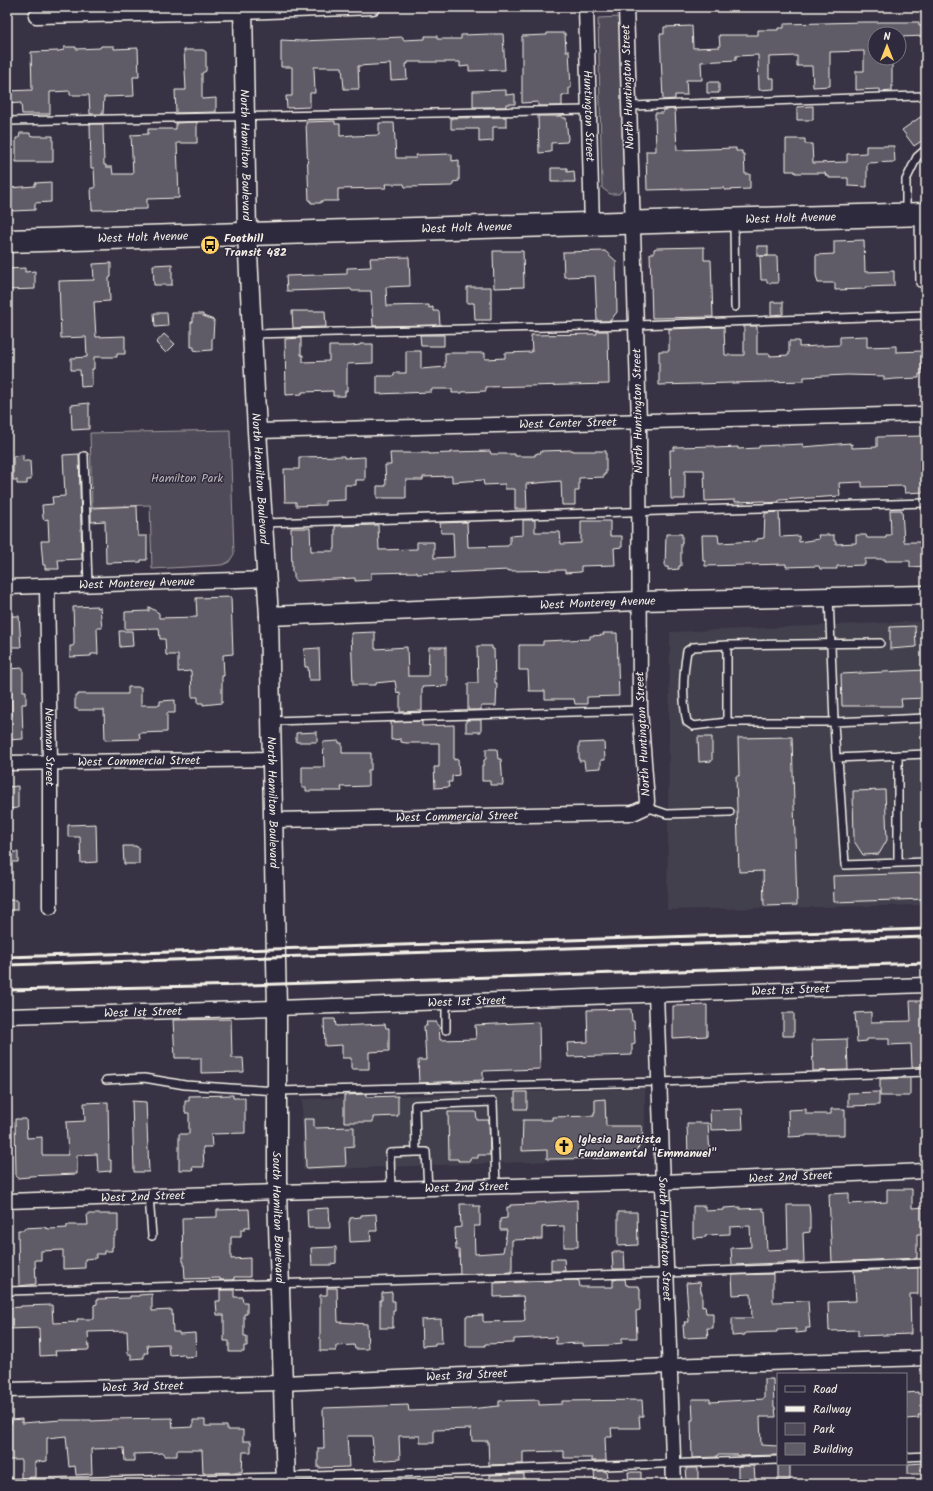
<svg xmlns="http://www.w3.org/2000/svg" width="933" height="1491" viewBox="0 0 933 1491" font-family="Kalam,sans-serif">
<rect width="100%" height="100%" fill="#373244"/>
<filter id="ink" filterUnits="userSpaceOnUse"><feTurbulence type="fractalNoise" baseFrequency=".025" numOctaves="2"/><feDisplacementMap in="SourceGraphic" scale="8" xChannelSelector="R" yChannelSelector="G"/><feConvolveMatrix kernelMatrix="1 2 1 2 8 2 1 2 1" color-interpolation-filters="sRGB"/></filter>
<g filter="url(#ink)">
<path fill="#433f4e" d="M926 621V905L667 910 670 632Z
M645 1088V1158L303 1170 302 1099Z"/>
<path fill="#504b59" stroke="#a29ea0" d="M620 17 625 186 619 194H610L602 188 598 18Z
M230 430 234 554 229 562 222 565 152 569 150 505 92 507 90 433Z"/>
<path fill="#5f5c67" stroke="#f4f1e8" d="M863 22H919V26H926V36L899 37V34H875V58H892V91L880 92V89L856 90V71H864V51L830 52V86L813 87 812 66H797V56L769 57V78H774V89L759 90 758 55 736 56V60L701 62 702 80H686L687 95H675V99L663 100 660 34H664V27L692 26 693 48 720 47 719 35H758V30H778V28H784V24Z
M547 33H565L566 51H569L571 88H569V95H562V106H538V102L522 103V36L547 35Z
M491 34H503L505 70 469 71V66L460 67V62H408V64H406L407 79 391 80 390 64 358 66 359 89H344L342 67H314L315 93H310V107L287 108 286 96H292V67H281V40L301 41 403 37V40L425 39V36H437V39H461V35Z
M101 46H114V49L138 48 139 77H133L134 96 104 97 103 114H90L89 95H70V91L50 92V114H22L21 103 7 104V91L32 90 31 52 59 51 64 50V47H76V49L100 48Z
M184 50H203L206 52V71L202 73V99L216 98V112L176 113 175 90H186Z
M707 82H719V93H707Z
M506 90V95L515 94V104H506V107H473V91Z
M813 106V120H797V107Z
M675 109 677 150 736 148V151H742V154H744L745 174H750V189L724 190V188L647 190 646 151H656L655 113H663V110Z
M926 113V138L914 146 902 130Z
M538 116H562V118H566L568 139 567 142 551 143V152L539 153Z
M506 117V127H493V141L479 142V129H451V118Z
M335 121V124H340V136L353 135V136L379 135V123H394L396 158H416V155L452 154V161L459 160V181L453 182V186L405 187 404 184H385L386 188 338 189V201H321V203H311V201H309L306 122Z
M197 122V143H177L179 198 147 199V209L92 210 91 188H95L94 168H91L90 124H103L104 165H106V167H112L113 174H133L131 135 148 134V129H176V123Z
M20 133H30V135L33 136H53V162H16V138H19Z
M786 139H805V144H812L813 163 847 162V154L866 153V146H894L895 162 867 163V187L848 186V178H829V176H826L825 173H795V171H786Z
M551 168H567V172L574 171 575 182H551Z
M51 182V202L35 203V210L13 211 10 208 9 188 35 186V183Z
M864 240 865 272 894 271V286L865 287V289L835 290V283H818L816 275V255L834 254V241Z
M757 246H768V256H757Z
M704 247V260H711L713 317 652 318 650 253H654V249L657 248Z
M493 251H523L524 287 494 288Z
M605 251 616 261 617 312 610 321H597L595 276 564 277 563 252Z
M760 256H777L778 283H767V280H761Z
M409 257 410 286 386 287 387 306 429 305V308L433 307V311H439L440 325 373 326 371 291H352L351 289 287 291 286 276 347 274V268L371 267 370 258Z
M111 263V277L109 278 110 301 94 302 96 337 125 336V354H117V357H94V369H92V386L81 387 80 370H71V358L87 357 86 337 61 338 59 281 94 280 93 264Z
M172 264V285H154L153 265Z
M25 268V272L35 271V289L7 290V269Z
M467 287H491V320H475L474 303H467Z
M771 302H783V314L771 315Z
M292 311H325L326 327 293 328Z
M154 313H167L168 326 155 327Z
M193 314H203V316L214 320 213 338 212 339V350L199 351 194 350V347H191V322H193Z
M744 326H757V354H770V356L789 355V341H799V347L840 345V337L867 336V347L896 346V352L922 351V374H919V378L895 379 884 380V376L847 375 804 377V381L659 385V351H669V329L724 327 725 355H744Z
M597 331H608L609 384 486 387V391L462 392V393H452V389H431V392L377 394V376H394V373H406V351H421V369L445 367V353H485V359L505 358V353L532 352 531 335 597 334Z
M164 334 175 344 166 353 156 343Z
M420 335H444V346H421Z
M301 338V355H303V362L329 361V346H351L360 345V344H373V363L347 364V391H345V396H333V391L302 392V394L286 395 285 339Z
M89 403V429L72 430 71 405Z
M923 436 925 492 905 493 904 486 863 487H862V482L839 483 840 496 780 500H779V502L765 503V501L735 502V500L705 501 704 470H685V499H671L670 450H674V447L715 446V448L738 447V449L759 448V446L803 444V447L850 443V445L852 444V448L877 447V437Z
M573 450V451H606V474H604V477L579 478V491H575V505H562L561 481 526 484 527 509H515V489H505V484L484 485 483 480 452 482V476L423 477V480H406V498H377V486H386L385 465H391L390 453H429V454L451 453V452L490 451 491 454H515V456H535V454H537V453H541V451Z
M79 454 82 559 58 560 59 569H45V565H43L41 541H49L48 519 44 520 43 518 42 505 53 504 52 497 65 496 63 455Z
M23 455V461H30L31 480H27V484H17V480H13V456Z
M344 456V458L365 457V480H356V485H345V500L325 501V505L296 506V502H285L284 469H299V457Z
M137 506 138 536H147V560H141V562L106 563 105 521 91 522V508Z
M890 510H902L904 542H926V566L910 567V561H885V559H865V565L837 566V569H820L819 566 786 567V564L705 566V561H703L702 535H718L719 543 757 541V539L764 538 765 513 779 512 780 537 799 536V542L819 539 818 535H834V541H836V544L856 543V535H866L867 538H886V535H891Z
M523 520H535V532H560L561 544 581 543V521H610V536H622V547L614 548 615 565 581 566V572L565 573V570L509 571V570L417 574V572L371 573V580L355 581V578L297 581 294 580V573L292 572 291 528H310L311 551H334V549H335V526L378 525 379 550 417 549V542H434V558L454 557 453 533H441L440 523 467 522 468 547 508 546V544H510V536L523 535Z
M666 534H682V544H681V566H679V569L668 570V567H665Z
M231 597 233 654 223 655 224 676H222V703L203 705V703H198V697H192L191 671 178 672V655H166L165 639H160L159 628 125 629V612L149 611V607L159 613V618L197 617 196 598Z
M97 606V608L100 607 102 628H97L98 654H91V656L70 657V646H73L74 644V635L73 607Z
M7 616H19L21 647H7Z
M915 626 916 647 890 649V627Z
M119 631H132L133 646 120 647Z
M375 632V649L407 647 408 676H428L429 647H446V676H448V686L422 687V711L400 712V692L397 693 395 681 376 683V685H353L351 633Z
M603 633H617L619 696 587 697V704H575L574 699H545V691H529L528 670H519V645H543V641L590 639V636L604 635Z
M477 646H492V649H494L495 683H497L496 706H481V710H468V683H478Z
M319 648 320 680H309L308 667H305L304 649Z
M23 668V691H26V704H22L23 739 7 740V716H12L11 682H7V669Z
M926 670V698L901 699 902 706H842L841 674Z
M128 687H141V705H160V701L175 700V713H167V732L139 733 140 739 105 740 104 710H78V709H75V696H78V694H128Z
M466 720H481V732H466Z
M422 721V726L454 725V760L458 759 459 775 452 776V782H448L449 787 435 788 434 767H439V743H406L401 742V739L391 740V722Z
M317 732V742H296V733Z
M698 737H712V761L699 762Z
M792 737 797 905 764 906 763 871 739 872 736 776H739L738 738Z
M339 741V743H342V753H371V770H368V786L341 787 342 791H306V788H302V767H324L323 742Z
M604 742 605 760H601V768L585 769 584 761H579V743Z
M486 749H497L498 759H501L503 785H490V781H482V765H484V760L486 759Z
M18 786V808L7 809V787Z
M885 790 887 840 879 854 863 855 854 841 853 791Z
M96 824 97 862 81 863 80 837H68V825Z
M123 846H136V847H139V864H124Z
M7 852H18V862H7Z
M926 873V899L834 902 833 876Z
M7 900H17V910H7Z
M910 1001H926V1066L912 1067 911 1044 889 1045V1039H867V1041L857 1042 855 1013 871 1012V1022L911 1021Z
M707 1005V1036L673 1038V1006Z
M631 1009 632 1021H634L635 1043 632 1044V1055L568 1057 567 1043 588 1042 587 1010Z
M783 1013H794V1036H783Z
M231 1019 232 1058H243L244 1072 201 1073V1058H175L173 1020Z
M324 1019H335L336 1026 385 1024 386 1028H389V1051L369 1052V1069H351V1058H342V1045L325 1046Z
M426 1022H437V1025H439L440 1040 476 1039 475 1025 539 1022 540 1069 483 1071V1080L419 1083 418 1060H426L424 1026H427Z
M847 1039 848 1070 813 1071 812 1040Z
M910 1078V1096H880V1079Z
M515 1092H527V1109H515Z
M879 1092V1105L848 1106V1093Z
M366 1094V1097L398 1096V1116L373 1117V1122H344V1095Z
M233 1095V1098H245V1133L211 1134 212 1147H203L204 1167H192L193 1170H179V1134H189V1113H185V1101H189V1096Z
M605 1099 606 1126H642L643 1143 628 1158 547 1159V1150L522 1151 523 1120H552V1117L594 1116V1112H595V1100Z
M132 1101 146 1102 149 1172H134Z
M108 1102 109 1160H111V1171L98 1172 97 1154 77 1155V1174L29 1176V1177L17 1178 16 1176 15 1119H26L27 1138 42 1137V1155H68L66 1122 85 1121 84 1103Z
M742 1109 743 1129 711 1130 710 1110Z
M806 1109V1114H831V1109H845V1135H806V1136L789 1137 788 1110Z
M448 1112H476L477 1120H489L490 1155H478V1158H470V1161H458V1159H449Z
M304 1119H314V1128L354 1127V1146L345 1147 346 1166 306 1168Z
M687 1123H708L710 1156H688Z
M887 1189H912V1208L926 1207V1234H917V1258L832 1262 829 1194 849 1193V1204L887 1202Z
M577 1200 578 1247H564V1226L542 1227V1239L512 1240V1272L460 1274 459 1250H456L455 1228 461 1227 460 1204H473V1206H480V1226H474L475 1254 503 1252 507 1230H500V1219L507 1218V1207H510V1205L536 1204V1203Z
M787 1205H809L810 1215V1232L803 1233 804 1262 732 1265 731 1248 751 1247 750 1226 730 1227V1234L706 1235V1237L693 1238V1206H705V1211L724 1210V1208L740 1207V1209L763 1208V1211H765L767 1250 788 1249Z
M329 1208 330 1228H308L307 1209Z
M249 1209 250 1227H245V1230H241V1237H231V1259L250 1258V1277H234V1280H220V1278L185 1279 184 1262H183L182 1218 217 1217V1210Z
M618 1212H637L638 1245 618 1246Z
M87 1214H118V1232H115V1237H113V1247H112V1251H104V1254H96V1258L85 1259V1268L63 1269V1250L41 1251V1260H35L36 1284 19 1286 18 1230H24V1228L43 1227 49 1229 67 1228V1225H88Z
M376 1214 377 1231H370L371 1241 350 1242 349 1221H350V1218L361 1217V1215Z
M336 1247V1263L331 1264V1265H312L311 1248Z
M612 1252H624L625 1269H613Z
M551 1259H564L565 1271H551Z
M918 1268V1294H910L911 1334 858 1336V1330L829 1331 828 1302 856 1301 854 1271Z
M773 1274V1302L808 1301 810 1328H806V1332L796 1333V1329L777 1330V1332L745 1333V1335L732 1336V1318H752L751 1294 733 1295 732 1275Z
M613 1279H625L626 1285H628V1286H639V1288H640V1310L636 1311 637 1338H622V1343L613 1344V1345L583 1346V1343L556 1344V1337L514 1339V1343L485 1344V1346H466V1316L483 1315V1321L484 1322 523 1321 525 1320 523 1296 494 1297V1283L576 1280 579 1281 580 1287H613Z
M700 1282 701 1292H702V1307L705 1306 706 1313H713V1328H707L708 1337 684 1338 683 1325H685L684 1322H689L686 1283Z
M327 1288H337L338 1322 367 1324 368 1349H355L354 1345 336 1346V1351H320V1295H327Z
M220 1290H234V1297H242L243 1302H247V1314H244V1336H247V1346H244V1352H229V1341H224V1315H217L216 1301H220Z
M392 1292V1301H395V1311H393V1328H380V1300H382V1293Z
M152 1294V1311L172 1310 173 1332H179V1334L195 1333 196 1356 185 1357 184 1354 169 1355 168 1344 147 1345 148 1353H144V1358L131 1359V1354H128L127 1331 88 1332 89 1350 55 1351 56 1355 40 1356 39 1328 7 1329V1308L21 1307V1306L52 1305 53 1323 77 1322V1319H94V1305L97 1304V1299L130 1298V1296H139V1295Z
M441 1319 442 1343H435V1345L422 1346 421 1320Z
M764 1379H773L774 1407H775L776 1417H760L761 1445 778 1446V1455L738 1456V1455H717V1457L692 1458 691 1420H693L692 1399H710V1402L764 1399Z
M918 1392V1394H926V1415H918L919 1418 906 1419V1393Z
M539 1400V1405L562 1404V1401L642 1400 643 1416H639L640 1428H611L612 1437H605L606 1461H592V1458H564V1451L523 1452V1464L489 1465 488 1441H472L471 1429 434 1430V1443H420V1436H399L400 1459 374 1461 372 1436H347L349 1467 318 1468V1448H324L323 1408 408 1405 409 1411 469 1409 499 1406V1401Z
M172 1418 173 1428 193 1427V1420H205V1426H227V1430H243V1441H251V1452H243L242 1472 203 1473 202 1450H177V1456H164V1453L134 1454V1461H125L124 1448 91 1449 92 1474 76 1475 75 1466 69 1467 66 1436 47 1438V1461L35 1462V1477L21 1478V1460H8L7 1423H12L11 1420 22 1419V1423L61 1420H91V1421L111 1420V1419Z
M923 1463V1474H908V1464Z
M778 1465H790V1480L778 1481Z
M738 1466H754L755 1479 738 1480Z
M686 1468H698V1480L687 1481Z
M594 1471H606L608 1484H595Z
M628 1472H641V1484H629Z
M524 1474V1484H490V1475Z"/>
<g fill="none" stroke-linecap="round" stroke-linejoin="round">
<defs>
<path id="service" d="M629 106C728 103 827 98 926 96
M7 121 589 110
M906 212V180L917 157 926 149
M919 216 920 283H926
M734 222 735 307
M252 334 636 325 926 315
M84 456 88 585
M263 523 926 503
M829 597 834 722 926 718
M880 643 727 645V722H834L836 758 926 754
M271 721 640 710
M727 722 693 726 687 722C682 699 683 674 687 651L693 647 727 645
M898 755V863
M838 758 845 865 926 862
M646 807 667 814 730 812
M446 1002V1030
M106 1080 144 1078 185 1085 277 1091 659 1082 926 1072
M416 1152H426L428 1189
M391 1190 390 1153 416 1152 415 1105 493 1102 496 1187
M149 1196 152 1236
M7 1291 666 1273 926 1263
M906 1457 926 1456
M7 1483 286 1477 778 1460"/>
<g id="minor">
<path id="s1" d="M586 7 592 225"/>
<path d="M36 16 243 12 373 7"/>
<path id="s2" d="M257 431 926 414"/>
<path id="s3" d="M47 586 50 762V907"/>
<path id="s4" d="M7 587 267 579"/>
<path id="s5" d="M7 763 272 759"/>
<path id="s6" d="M273 820 633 813 646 807 647 801 640 710 639 422 626 7"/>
<path id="s7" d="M656 994 674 1484"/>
<path id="s8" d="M7 1016 277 1008 926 985"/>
<path id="s9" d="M7 1201 277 1192 663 1182 926 1171"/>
<path id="s10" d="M7 1390 283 1383 668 1366 926 1358"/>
</g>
<g id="tertiary">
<path id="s11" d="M243 7 247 234 257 431 269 616 277 1008V1192L286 1484"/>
<path id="s12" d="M269 616 639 601 926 595"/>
</g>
<g id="primary">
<path id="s13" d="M7 241 926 214"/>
</g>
</defs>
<use href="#service" stroke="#f4f1e8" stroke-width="10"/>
<use href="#minor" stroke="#f4f1e8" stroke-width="17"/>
<use href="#tertiary" stroke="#f4f1e8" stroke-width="21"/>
<use href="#primary" stroke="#f4f1e8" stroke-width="25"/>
<use href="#service" stroke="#2f2a3d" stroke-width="7"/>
<use href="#minor" stroke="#2f2a3d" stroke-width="14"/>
<use href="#tertiary" stroke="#2f2a3d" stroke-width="18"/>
<use href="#primary" stroke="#2f2a3d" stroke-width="22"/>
<path stroke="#f4f1e8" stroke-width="3" d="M7 957 926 929
M7 965 926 937
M7 990 248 985 926 963"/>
</g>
</g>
<defs>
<symbol id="bus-disc" viewBox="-11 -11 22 22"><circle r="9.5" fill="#ffd166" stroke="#2f2a3d"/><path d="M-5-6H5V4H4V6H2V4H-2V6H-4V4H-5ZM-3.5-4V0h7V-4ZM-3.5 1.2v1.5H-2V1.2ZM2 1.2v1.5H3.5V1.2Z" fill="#111"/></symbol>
<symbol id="church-disc" viewBox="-11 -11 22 22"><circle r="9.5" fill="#ffd166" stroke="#2f2a3d"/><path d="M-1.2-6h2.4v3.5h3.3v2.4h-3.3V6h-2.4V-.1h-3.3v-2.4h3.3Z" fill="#111"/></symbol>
</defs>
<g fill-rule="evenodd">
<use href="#bus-disc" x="199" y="234" width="22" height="22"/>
<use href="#church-disc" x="553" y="1135" width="22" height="22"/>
</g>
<g text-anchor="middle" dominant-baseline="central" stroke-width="3" stroke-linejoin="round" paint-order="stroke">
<g font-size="12" fill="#f4f1e8" stroke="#2f2a3d">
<text transform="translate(628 87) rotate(-92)">North Huntington Street</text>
<text stroke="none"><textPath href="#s1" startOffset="109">Huntington Street</textPath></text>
<text stroke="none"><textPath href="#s11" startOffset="148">North Hamilton Boulevard</textPath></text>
<text stroke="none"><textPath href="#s13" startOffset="784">West Holt Avenue</textPath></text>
<text stroke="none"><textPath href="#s13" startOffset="460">West Holt Avenue</textPath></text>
<text stroke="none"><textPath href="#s13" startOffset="136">West Holt Avenue</textPath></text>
<text transform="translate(638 411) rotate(-91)">North Huntington Street</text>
<text stroke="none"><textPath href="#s2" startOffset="311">West Center Street</textPath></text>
<text stroke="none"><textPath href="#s11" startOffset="472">North Hamilton Boulevard</textPath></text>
<text stroke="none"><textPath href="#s4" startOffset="130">West Monterey Avenue</textPath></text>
<text stroke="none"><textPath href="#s12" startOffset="329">West Monterey Avenue</textPath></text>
<text transform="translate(643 734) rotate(-93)">North Huntington Street</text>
<text stroke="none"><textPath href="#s3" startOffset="161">Newman Street</textPath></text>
<text stroke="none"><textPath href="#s5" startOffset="132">West Commercial Street</textPath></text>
<text stroke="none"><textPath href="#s11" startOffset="796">North Hamilton Boulevard</textPath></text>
<text stroke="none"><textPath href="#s6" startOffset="184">West Commercial Street</textPath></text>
<text stroke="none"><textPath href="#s8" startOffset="784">West 1st Street</textPath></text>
<text stroke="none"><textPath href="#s8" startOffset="460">West 1st Street</textPath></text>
<text stroke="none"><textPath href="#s8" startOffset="136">West 1st Street</textPath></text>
<text stroke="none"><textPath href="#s9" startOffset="784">West 2nd Street</textPath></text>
<text stroke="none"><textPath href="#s9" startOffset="460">West 2nd Street</textPath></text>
<text stroke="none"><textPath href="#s9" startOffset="136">West 2nd Street</textPath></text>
<text stroke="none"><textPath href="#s11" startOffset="1211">South Hamilton Boulevard</textPath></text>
<text stroke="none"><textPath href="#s7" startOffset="245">South Huntington Street</textPath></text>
<text stroke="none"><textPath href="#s10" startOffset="460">West 3rd Street</textPath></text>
<text stroke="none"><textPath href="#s10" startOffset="136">West 3rd Street</textPath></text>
</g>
<g font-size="12" font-weight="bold" fill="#f4f1e8" stroke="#2f2a3d" text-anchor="start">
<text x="224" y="238">Foothill<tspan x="224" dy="14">Transit 482</tspan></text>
<text x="578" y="1139">Iglesia Bautista<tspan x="578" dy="14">Fundamental "Emmanuel"</tspan></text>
</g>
<g font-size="12" fill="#bbb7b6" stroke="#2f2a3d">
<text x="187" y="478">Hamilton Park</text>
</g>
</g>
<rect width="933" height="1491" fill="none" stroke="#2f2a3d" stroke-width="24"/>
<rect x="12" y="12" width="909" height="1467" fill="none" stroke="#f4f1e8" stroke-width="1.5" filter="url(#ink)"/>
<rect x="777" y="1373" width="130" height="92" fill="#2f2a3d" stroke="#7e7a81"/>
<rect x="785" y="1386" width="20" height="6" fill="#2f2a3d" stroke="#7e7a81"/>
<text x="813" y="1393" font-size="12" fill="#f4f1e8">Road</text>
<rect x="785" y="1406" width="20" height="6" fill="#f4f1e8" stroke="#7e7a81"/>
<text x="813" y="1413" font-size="12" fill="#f4f1e8">Railway</text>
<rect x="785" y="1423" width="20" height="12" fill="#504b59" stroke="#7e7a81"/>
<text x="813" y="1433" font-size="12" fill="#f4f1e8">Park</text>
<rect x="785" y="1443" width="20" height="12" fill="#5f5c67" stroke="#7e7a81"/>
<text x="813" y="1453" font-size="12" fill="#f4f1e8">Building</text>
<g transform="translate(887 46)"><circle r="19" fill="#2f2a3d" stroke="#7e7a81"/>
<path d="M0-3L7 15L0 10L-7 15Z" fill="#ffd166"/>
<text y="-6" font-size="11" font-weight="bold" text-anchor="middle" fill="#f4f1e8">N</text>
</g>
</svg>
